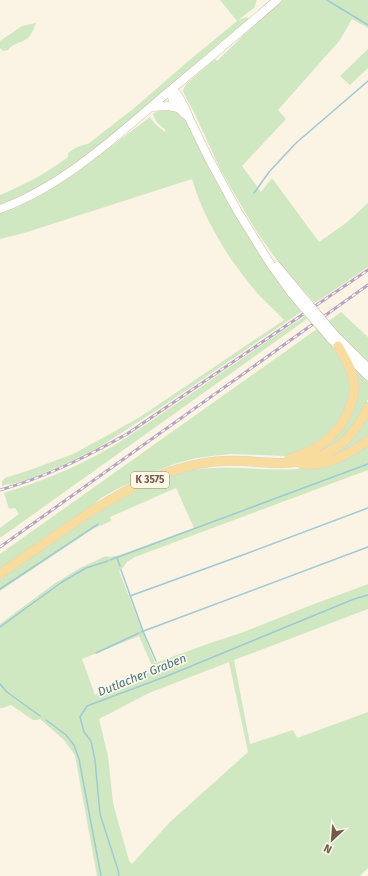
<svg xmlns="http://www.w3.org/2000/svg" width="368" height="876" viewBox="0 0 368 876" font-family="'Fira Sans',sans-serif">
<rect width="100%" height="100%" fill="#fbf3e3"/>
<path fill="#cfe8c2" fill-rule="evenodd" d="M220 0H257L254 8 238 20 247 17 249 19 122 127 80 161 46 185 0 207V195C24 185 47 173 68 157V153C75 148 80 145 88 144L133 109 192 58 237 21Z
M283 0H368V28L352 19 340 40 278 110 286 119 242 166 261 192 272 178 319 242 346 223 368 203V267L315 303 276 259 255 229 221 171 194 112 184 94 183 90 186 84 215 59 217 61 259 20Z
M36 23C34 28 32 34 28 38 22 43 12 43 8 50L3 51 0 48V41L22 26Z
M368 49V68L350 85 340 76Z
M171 108 182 115 188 123 279 284 301 312 172 400 98 448 63 465 29 479 9 485 8 484 2 486V481L5 478 30 470 73 454 110 434 140 417 284 320C276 311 266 303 258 294 248 283 240 271 231 259 214 233 201 209 192 179L24 233 0 239V212L113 145 150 117 155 124 165 132V129C160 126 154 120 153 114L161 109Z
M341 312 368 337V362L347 343 329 321Z
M305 316 307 319 0 538V528L19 514 15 508 9 509 4 493C37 483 69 470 99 454 121 442 141 428 161 414 209 382 256 348 305 316Z
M317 329 343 359 352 384 347 410 323 440 294 454 284 456 231 454 221 455 196 458 174 464 149 474 119 488 101 498 89 509 0 570V554Z
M355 368 368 382V399L363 410 350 431 338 442 320 452 306 455 348 421Z
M368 415V438L344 453 314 461Z
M368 444V470L135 557 127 562 122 569 119 571 155 663 213 642 241 633 309 606 368 584V609L234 660 250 744 293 730 297 738 368 712V868L360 876H97L75 755 63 739 40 719 37 720H33L11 705 2 708H0V624L54 584 80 568 106 556 110 557 120 555 194 528 176 488 110 517 111 521 93 529 0 591V578C33 555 66 532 101 511 127 495 158 477 188 471 228 463 267 473 306 468 313 467 319 463 326 461 340 455 354 450 368 444ZM139 636 152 666 150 668 95 695 82 659ZM229 662 248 752 170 822 132 864 129 861 113 803 108 756 99 719 149 693Z"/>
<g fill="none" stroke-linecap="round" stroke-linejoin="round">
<path stroke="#9fc9d5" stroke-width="1.5" d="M327 0 368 25
M254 193 269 172 296 143 368 81
M117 558 120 566
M110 560 368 464
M121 570 143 631 156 661
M0 589 98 524
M130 596 240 556 368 508
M0 627 62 582 86 568 108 561
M141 632 368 547
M96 653 139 633
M0 684 7 692 40 716
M46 720 66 735 74 745 79 759 101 876
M119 876 118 870 100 814 95 760 91 741 84 732 80 717 87 706 167 676 354 599 368 595"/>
<defs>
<path id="secondary" d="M173 89 179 97 186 110 190 120 208 157 238 212 271 265 292 294
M170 91C172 102 179 109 187 116
M151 107 169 106 178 108
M0 209C62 186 112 140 161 98 200 66 239 33 277 0
M277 266 297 290
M335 335 368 368
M330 338 368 376"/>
<path id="primary" d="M289 459C295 457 301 455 307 452 328 443 344 426 351 404 355 394 355 383 352 374 349 364 343 355 338 346
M302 464C327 467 348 454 368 441
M0 574C21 559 42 545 62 531 91 511 120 492 151 479 175 469 199 462 224 461 244 460 263 463 282 463 323 462 351 445 368 407"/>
</defs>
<use href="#secondary" stroke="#cfbca8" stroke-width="9"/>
<use href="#primary" stroke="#dad4d0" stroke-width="10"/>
<use href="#secondary" stroke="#fff" stroke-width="8"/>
<use href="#primary" stroke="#f8dc9d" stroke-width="9"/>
<defs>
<path id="rail" d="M0 490C46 477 86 457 127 434L368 270
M0 547 368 285"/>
</defs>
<use href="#rail" stroke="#b6a2c4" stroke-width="3"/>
<use href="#rail" stroke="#fef7e8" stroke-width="1.5" stroke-dasharray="4.5" stroke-linecap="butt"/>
<defs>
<path id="secondary-bridge" d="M297 290 335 335
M292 294 330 338"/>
</defs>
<use href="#secondary-bridge" stroke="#cfbca8" stroke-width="9" stroke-linecap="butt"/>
<use href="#secondary-bridge" stroke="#fff" stroke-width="8"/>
</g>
<g text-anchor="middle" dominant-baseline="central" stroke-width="3.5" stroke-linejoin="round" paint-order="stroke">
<rect fill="#fef7e8" stroke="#9c8a79" stroke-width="1" x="131" y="472" width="38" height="16" rx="3"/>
<g font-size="10" font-weight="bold" fill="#725b4a">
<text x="150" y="480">K 3575</text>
</g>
<g font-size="12" font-style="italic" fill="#447685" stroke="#fef7e8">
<text transform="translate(142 675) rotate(-22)">Dutlacher Graben</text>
</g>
</g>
<g transform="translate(332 840) rotate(206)" stroke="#fef7e8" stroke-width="3" paint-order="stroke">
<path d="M0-3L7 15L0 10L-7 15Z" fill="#725b4a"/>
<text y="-6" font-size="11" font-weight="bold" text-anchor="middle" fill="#725b4a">N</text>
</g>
</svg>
